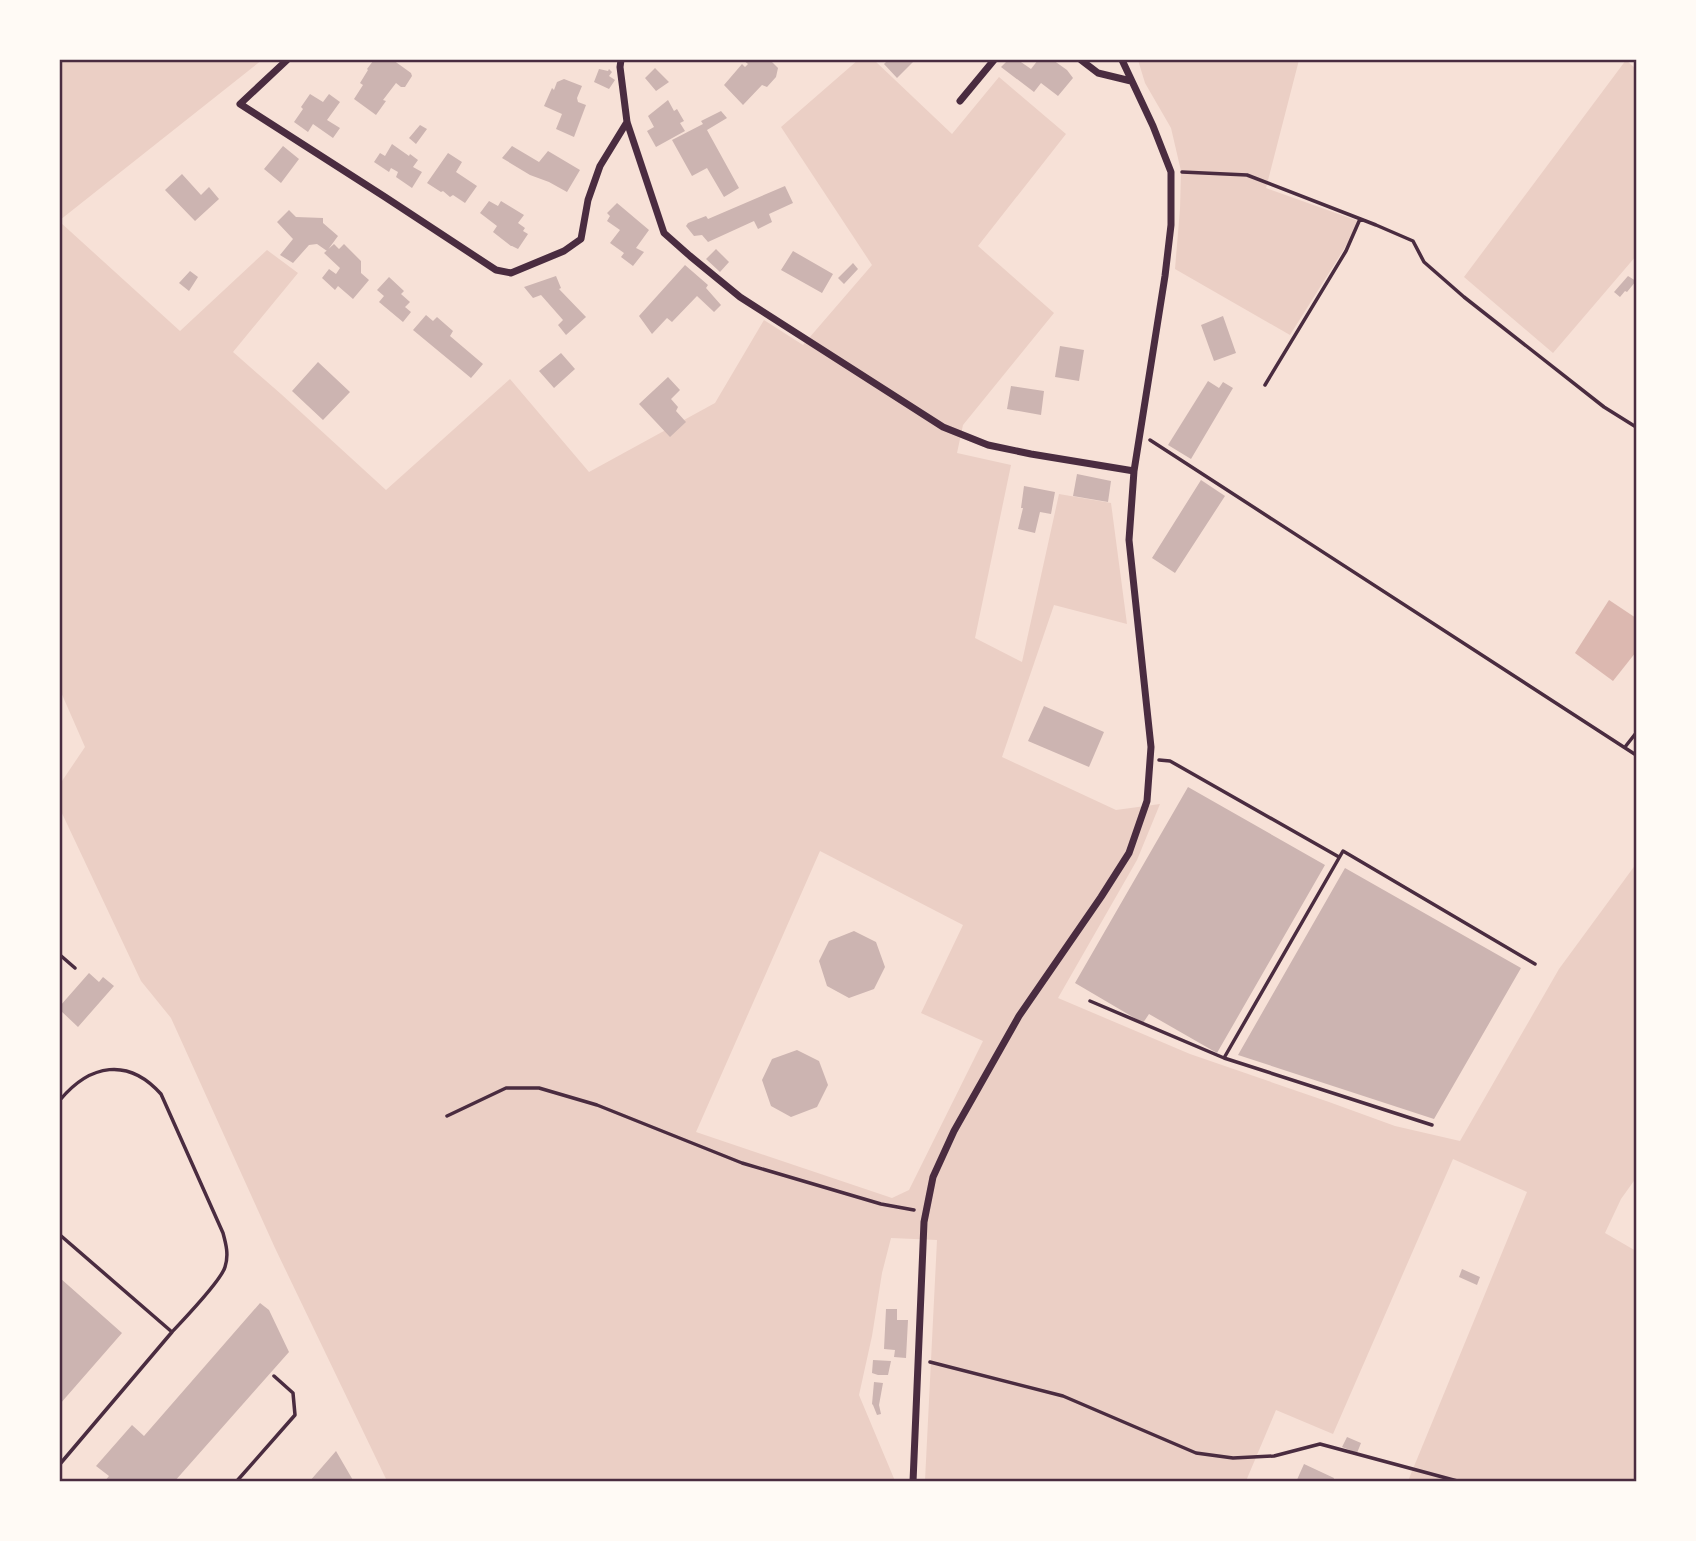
<svg xmlns="http://www.w3.org/2000/svg" width="1696" height="1541" viewBox="0 0 1696 1541" font-family="'Fira Sans',sans-serif">
<rect width="100%" height="100%" fill="#f7e1d7"/>
<path fill="#ebcfc5" fill-rule="evenodd" d="M60 60H262L60 220Z
M858 60H874L952 134 999 77 1066 134 978 246 1054 313 963 425 957 453 1011 465 975 638 1022 662 1059 494 1111 503 1127 624 1054 605 1002 757 1116 810 1160 804 1137 860 1058 998 1190 1054 1329 1102 1395 1126 1460 1141 1559 969 1636 864V1178L1621 1199 1605 1233 1636 1251V1481H1408L1527 1192 1453 1159 1333 1434 1276 1410 1246 1481H925L937 1240 891 1238 882 1273 872 1336 859 1395 895 1481H387L275 1248 171 1018 141 981 60 809V784L85 747 60 690V222L180 331 267 250 298 273 233 352 281 394 386 490 510 379 589 472 715 403 764 320 803 345 872 265 781 127ZM820 851 963 925 921 1013 983 1041 909 1190 892 1198 696 1132Z
M1138 60H1299L1266 188 1361 222 1290 335 1175 269 1180 209 1181 171 1171 128 1145 83Z
M1626 60 1636 69V256L1553 353 1464 277Z"/>
<path fill="#dcb8b0" d="M1609 600 1636 618V652L1613 681 1575 653Z"/>
<path fill="#ccb4b1" d="M377 60H393L411 73 412 76 405 87H401L396 83 383 100 386 101 376 115 354 99 363 85 360 83 368 70 367 69 373 61 375 62Z
M743 60H764L767 62 770 60 778 68 776 77 767 87 762 85 743 105 724 85 742 64 745 67 748 64Z
M888 60H915L897 78 884 64Z
M1008 60H1018L1031 69 1038 60H1053L1067 70 1073 78 1058 96 1041 83 1034 92 1001 67Z
M655 68 669 82 656 91 645 78Z
M599 69 608 71 609 69 612 72 609 76 615 80 609 89 594 82Z
M564 79 582 86 577 98 578 102 586 105 574 137 556 129 562 114 544 106 552 88 554 90 557 82Z
M310 94 323 102 329 94 340 102 327 120 340 128 333 138 313 124 308 132 294 122 303 109 301 107Z
M668 100 674 111 677 109 684 121 680 123 685 131 656 147 647 131 654 127 648 116Z
M721 111 727 118 707 130 739 188 724 197 707 168 692 176 672 140 703 124 701 121Z
M420 125 427 129 416 144 409 138Z
M392 144 409 156 410 154 418 160 413 167 422 172 412 188 396 177 398 172 391 168 389 172 374 162 380 153 385 156Z
M283 146 299 159 281 183 264 169Z
M512 146 539 162 548 151 580 170 567 192 549 182 530 175 502 158Z
M448 153 462 162 456 172 477 186 465 203 453 195 450 197 443 191 441 192 427 183Z
M182 174 201 195 209 187 219 199 195 221 165 190Z
M785 186 793 203 769 214 772 222 758 229 754 221 708 242 702 235 694 236 686 226 688 223 706 216 708 219Z
M489 201 498 206 501 201 524 215 518 223 525 228 523 231 528 234 518 249 512 246H511L493 232 497 226 480 213Z
M617 203 649 230 636 248 644 252 633 266 621 257 624 253 610 243 620 230 607 221 610 216 607 213Z
M289 210 296 217 323 218V223L338 236 327 251 317 244 309 245 293 263 280 255 293 239 277 222Z
M334 244 339 249 344 244 361 261V273L369 280 353 299 338 286 335 290 322 278 329 269 336 274 340 268 324 253Z
M716 249 729 262 720 272 706 259Z
M793 251 833 274 822 293 781 270Z
M853 263 858 269 844 284 838 278Z
M685 265 708 285 706 288 721 305 714 312 697 296 672 322 667 318 652 334 639 316Z
M190 271 198 277 189 291 179 283Z
M556 276 561 288 559 289 586 317 566 335 558 325 563 320 541 295 533 298 524 287Z
M1628 276 1636 281 1627 292 1625 291 1620 297 1614 292Z
M389 277 404 291 401 294 410 302 405 307 411 312 403 322 379 302 384 296 377 290Z
M426 315 433 321 437 317 453 331 450 336 483 364 471 378 413 330Z
M1223 316 1236 353 1214 361 1201 325Z
M1060 346 1084 350 1079 381 1055 377Z
M561 353 575 369 554 388 539 371Z
M318 362 350 392 323 420 292 391Z
M668 377 680 390 671 399 678 407 676 411 686 422 670 437 639 404Z
M1208 381 1219 388 1223 382 1233 388 1191 459 1168 445Z
M1011 386 1044 391 1041 415 1007 409Z
M1077 474 1111 481 1108 502 1073 496Z
M1201 480 1225 496 1175 573 1152 558Z
M1024 486 1055 492 1051 514 1040 512 1035 533 1018 529 1023 508H1021Z
M1044 706 1104 732 1089 767 1028 741Z
M1188 787 1325 865 1217 1053 1149 1014 1143 1023 1075 983Z
M1345 868 1521 968 1434 1119 1238 1055Z
M854 931 876 942 885 967 874 989 849 998 827 986 819 961 829 941Z
M89 973 99 982 103 977 114 986 78 1027 60 1010V1006Z
M797 1050 819 1061 828 1085 817 1107 791 1117 771 1106 762 1080 772 1059Z
M1462 1269 1480 1277 1477 1285 1459 1277Z
M60 1278 122 1333 60 1404Z
M260 1303 269 1310 289 1352 174 1482H104L109 1476 96 1466 132 1425 144 1436Z
M886 1309H897V1320H908L906 1358 894 1357 895 1350 884 1349Z
M873 1360 891 1361 888 1375H878L872 1373Z
M874 1382 883 1383 879 1405 881 1414 877 1415 873 1405 872 1404Z
M1347 1437 1361 1443 1357 1453 1342 1447Z
M336 1451 354 1482H309Z
M1304 1464 1334 1478 1333 1482H1296Z"/>
<g fill="none" stroke-linecap="round" stroke-linejoin="round">
<path stroke="#4a2c40" stroke-width="3.5" d="M1182 172 1247 175 1376 225 1413 241 1424 262 1464 297 1604 407 1636 427
M1265 385 1346 251 1360 219
M1150 440 1636 755
M1625 747 1636 733
M1159 760 1170 761 1339 857
M1090 1001 1224 1058 1432 1125
M1224 1058 1343 851 1535 964
M447 1116 506 1088H539L597 1105 742 1163 881 1204 914 1210
M930 1362 1063 1396 1196 1453 1233 1458 1274 1456 1320 1444 1461 1482"/>
<path stroke="#4a2c40" stroke-width="3.5" d="M60 955 75 968
M60 1100C90 1064 128 1057 161 1094L223 1233C226 1244 229 1255 225 1267 221 1281 184 1319 172 1332
M60 1235 172 1332 60 1464
M236 1482 295 1415 293 1393 274 1376"/>
<path stroke="#4a2c40" stroke-width="7" d="M287 60 240 104 385 197 496 270 511 273 564 251 581 239 588 200 600 166 627 122
M621 60 620 67 627 122 664 233 690 256 740 297 943 427 988 445 1031 454 1134 471
M1081 60 1098 73 1131 81
M960 101 994 60
M913 1482 924 1222 933 1177 954 1131 1019 1016 1101 897 1129 853 1147 801 1151 747 1129 540 1134 471 1165 276 1171 225V172L1153 126 1122 60"/>
</g>
<rect width="1696" height="1541" fill="none" stroke="#fffaf5" stroke-width="122"/>
<rect x="61" y="61" width="1574" height="1419" fill="none" stroke="#4a2c40" stroke-width="2.5"/>
</svg>
